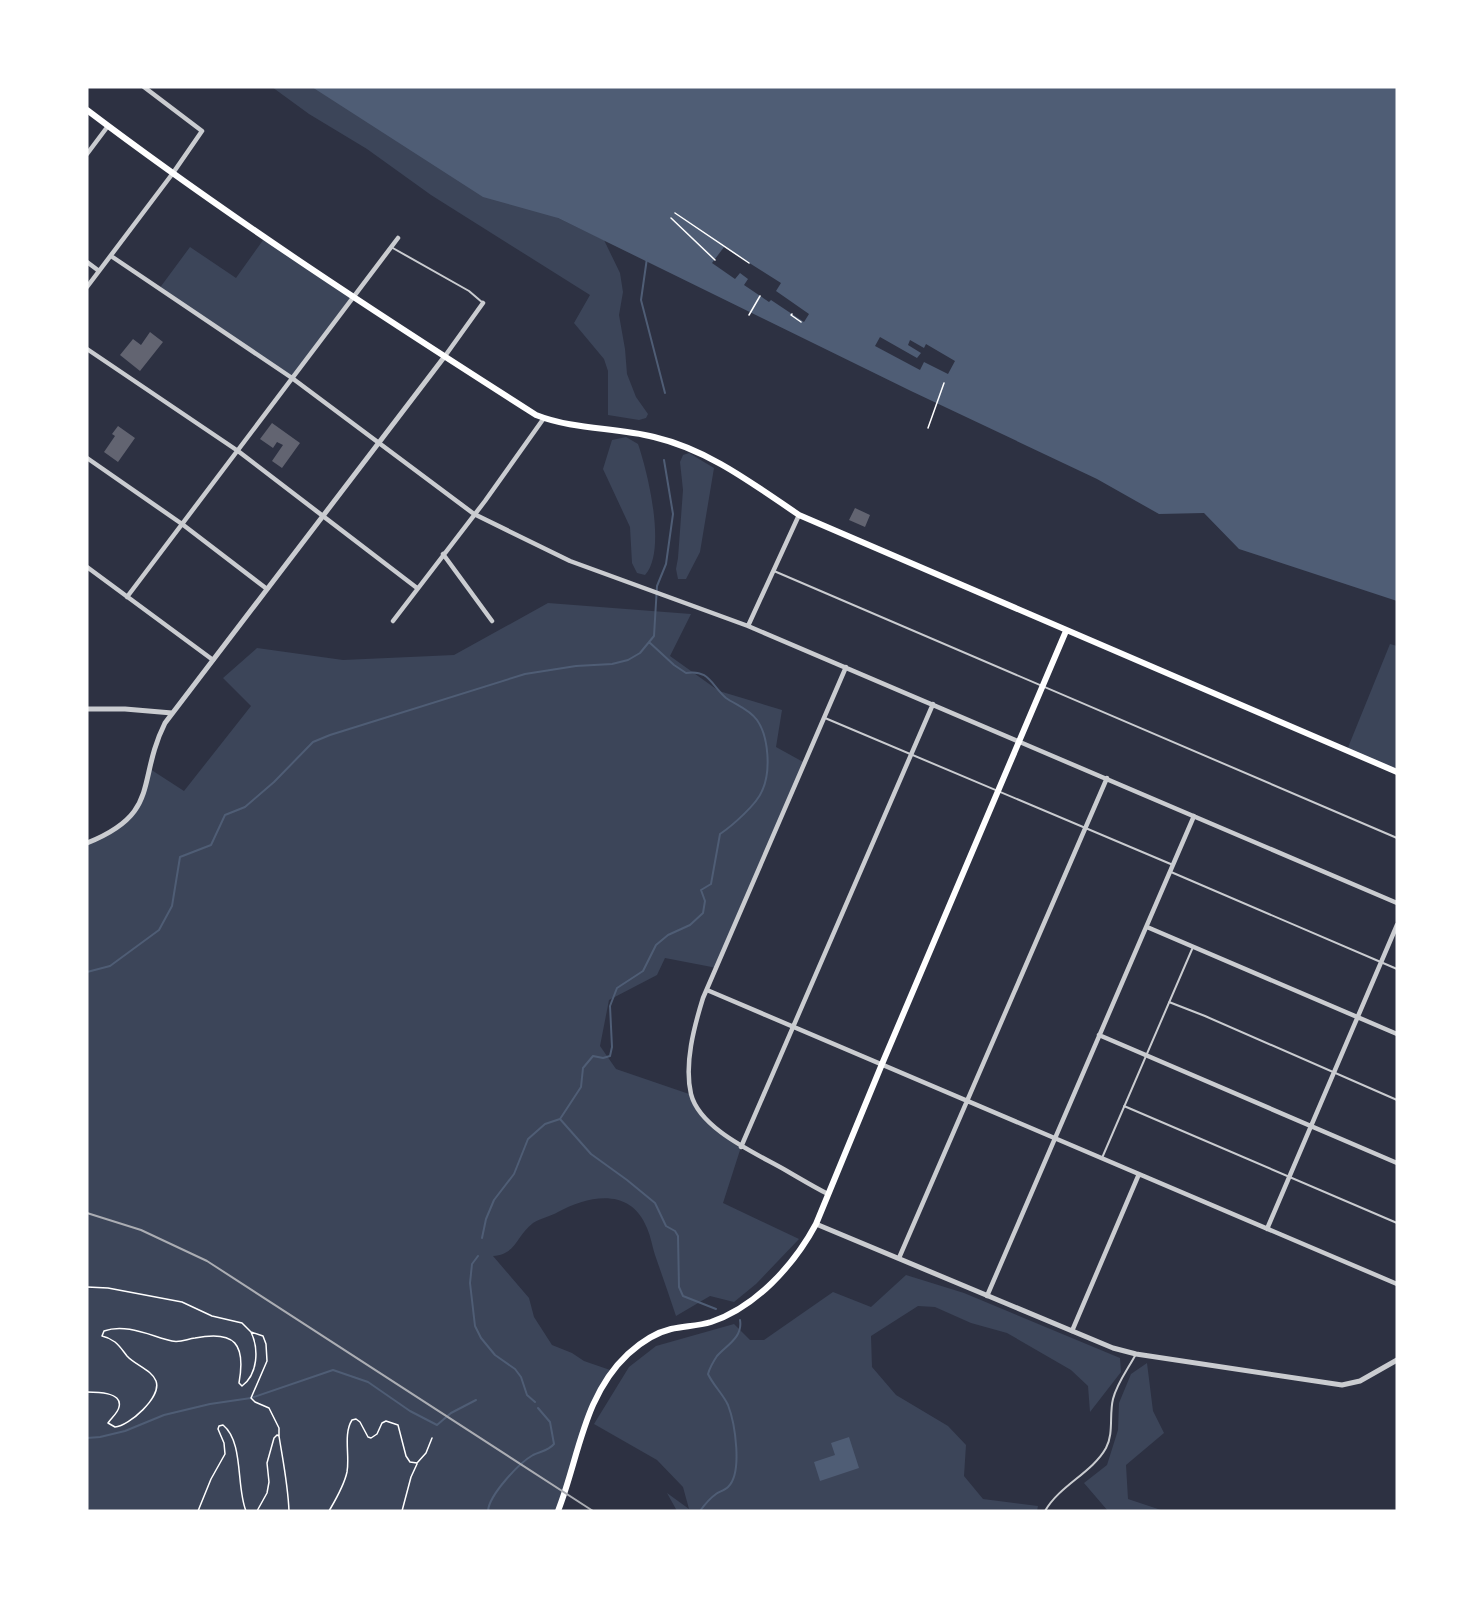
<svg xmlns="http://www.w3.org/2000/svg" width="1484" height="1598" viewBox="0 0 1484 1598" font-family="Montserrat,sans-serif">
<rect width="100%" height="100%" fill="#2d3142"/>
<path fill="#3c4559" d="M272 87H353L558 218 604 240 620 273 623 292 619 315 625 349 627 374 636 397 648 414 646 418 639 420 608 415V371L604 359 574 323 590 295 431 195 367 149 309 114Z
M266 236 354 297 292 378 159 289 190 247 236 278Z
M626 437 638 444C648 473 667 551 645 575L637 573 632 563 630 527 603 469 612 440Z
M689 453 714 468 700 552 686 579H678L676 569 678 558 683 490 680 462 683 455Z
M548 603 691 614 670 656 719 691 782 710 776 747 805 763 717 968 665 958 657 975 609 1000 600 1046 616 1069 692 1095C701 1118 723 1133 741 1147L723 1203 799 1239 756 1284 734 1302 710 1296 676 1316C669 1295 662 1275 655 1255 652 1246 651 1237 647 1228 631 1187 589 1195 558 1212 551 1216 541 1218 533 1223 516 1236 517 1254 493 1256L529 1298 534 1317 552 1345 572 1353 584 1361 613 1371 604 1382 556 1511H87V843L117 828 140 804 150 769 184 791 251 706 223 678 257 648 343 660 454 655Z
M1390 644 1397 646V772L1347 750Z
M906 1275 964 1293 1120 1358 1121 1372 1090 1412 1088 1386 1071 1370 1007 1333 971 1323 935 1307 918 1306 871 1336 872 1367 896 1395 948 1426 966 1445 964 1476 983 1499 1038 1506 1037 1511H677L667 1493 689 1509 683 1487 657 1460 594 1424 629 1367 656 1346 734 1324 750 1340H764L833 1292 871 1307Z
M1147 1363 1153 1411 1164 1433 1126 1465 1128 1499 1164 1511H1108L1084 1483 1107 1465 1118 1430 1119 1403 1131 1374Z"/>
<path fill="#4f5d75" d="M312 87H1397V601L1239 549 1204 513 1159 514 1097 479 911 391 558 218 483 197Z
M849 1437 859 1468 820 1481 814 1462 835 1455 831 1443Z"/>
<path fill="#2d3142" d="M724 247 781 283 776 291 809 314 804 322 771 300 769 302 744 285 748 279 740 273 735 279 712 263Z
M880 337 917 358 921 353 908 345 910 340 924 348 926 344 955 361 948 374 924 362 920 370 875 346Z"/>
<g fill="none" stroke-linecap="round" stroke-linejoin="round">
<path stroke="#4f5d75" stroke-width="2" d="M647 258 641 300 665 393
M87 972 110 966 159 930 172 906 180 857 211 845 225 815 245 807 274 782 313 742 330 735 525 674 576 666 612 664 628 660 640 653 654 636 657 586 666 564 673 514 664 460
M560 1119 591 1154 627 1180 655 1203 666 1226 675 1231 678 1236 679 1287 683 1296 716 1309
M482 1238 486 1219 494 1200 514 1174 528 1139 545 1124 560 1119 581 1087 583 1068 593 1056 603 1058 610 1056 612 1047 610 1006 617 988 643 971 656 945 668 935 690 925 703 913 705 901 701 890 711 884 720 834C732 826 757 804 762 791 771 772 769 737 757 720 749 709 736 705 726 698 711 685 709 669 686 673L674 665 649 642
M478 1256 472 1264 470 1283 475 1326 481 1338 495 1355 515 1369 521 1377 527 1395 535 1402
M87 1438 100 1437 125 1431 164 1415 210 1404 251 1398 333 1370 368 1382 410 1411 437 1425 451 1413 476 1400
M488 1511C489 1495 519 1463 533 1455 541 1451 548 1451 554 1444L550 1422 538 1408
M700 1511C705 1504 709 1499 716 1494 719 1492 725 1490 728 1487 743 1473 735 1423 728 1405 723 1394 713 1385 708 1374 710 1367 713 1362 717 1356 727 1345 743 1337 740 1320"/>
</g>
<path fill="#626471" d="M150 332 163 342 140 371 120 355 133 339 141 345Z
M272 423 300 443 282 468 272 461 283 445 277 442 273 448 260 439Z
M118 426 135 438 118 462 104 452 115 436 112 434Z
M855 508 870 515 865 527 849 520Z"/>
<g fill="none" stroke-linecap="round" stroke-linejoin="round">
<path stroke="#fff" stroke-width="1.5" d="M675 213 749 263
M671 218 715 260
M792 314 791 315 801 322
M749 315 760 296
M928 428 944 383
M87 1287 108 1288 182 1302 212 1316 242 1323 251 1332 263 1336 266 1344 267 1361 251 1398 255 1402 269 1408 279 1428V1436
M87 1392C96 1392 123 1392 119 1407 118 1413 111 1418 108 1423L115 1427C129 1426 162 1397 156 1381 152 1370 135 1365 127 1356 123 1351 120 1346 115 1342 111 1339 107 1337 102 1336L104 1331C126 1323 151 1336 172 1341 180 1343 187 1339 195 1338 235 1330 246 1344 239 1383L242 1386C258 1374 259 1349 251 1332
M198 1511 211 1479 225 1454 224 1443 218 1429 219 1426 223 1425C244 1442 236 1487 246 1511
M257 1511 267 1493 269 1482 267 1463 274 1438 277 1435 279 1436C283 1461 288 1485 289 1511
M329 1511C336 1499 344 1486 347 1472 350 1456 343 1434 352 1420L356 1419 360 1422 368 1437 371 1438 377 1434 382 1423 386 1421 398 1425 406 1456 410 1462 417 1463 426 1453 432 1438
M402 1511 411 1477 417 1464"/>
<path stroke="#caccd0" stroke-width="2" d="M391 247 469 291 483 303
M774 571 1397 838
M825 718 1173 865
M1171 872 1397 969
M1169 1002 1205 1016 1397 1100
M1124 1106 1397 1223
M1102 1158 1193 947
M1045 1511C1060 1485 1092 1473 1106 1448 1114 1433 1109 1415 1113 1399 1117 1383 1128 1369 1136 1354"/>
<path stroke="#caccd0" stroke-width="4.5" d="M87 154 108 126
M111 256 292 378 474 514 570 561 748 626 1397 903
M87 262 99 271
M87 287 173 173 202 131 144 87
M87 349 238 451 417 588
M445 356 483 303
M87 458 182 524 267 589
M443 554 492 621
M87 567 213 660
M127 597 398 238
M393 621 485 501 544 418
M748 626 799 515
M1147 927 1397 1034
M707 990 1397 1284
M1099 1035 1397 1163
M741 1147 933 704
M828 1194C814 1187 801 1179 787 1171 758 1154 700 1130 691 1094 684 1064 694 1027 703 998L846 667
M1267 1229 1397 925
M899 1258 1107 778
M987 1296 1194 816
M1072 1331 1139 1174"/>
<path stroke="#caccd0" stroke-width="5" d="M87 709H125L172 713
M87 843C162 813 136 781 165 723L445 356
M816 1224 1113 1348 1136 1354 1342 1385 1360 1381 1397 1360"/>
<path stroke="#fff" stroke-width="6" d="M87 110C231 219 384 318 536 415 574 430 615 427 654 437 709 450 753 484 799 515L1397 772
M558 1511C579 1458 583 1396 628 1354 640 1343 654 1333 671 1329 684 1326 698 1326 711 1322 756 1307 794 1265 816 1224L882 1064 1066 631"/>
<path stroke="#abadb3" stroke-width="2" d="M87 1213 141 1230 207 1261 593 1511"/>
</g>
<rect width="1484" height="1598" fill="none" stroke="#ffffff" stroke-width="177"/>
</svg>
